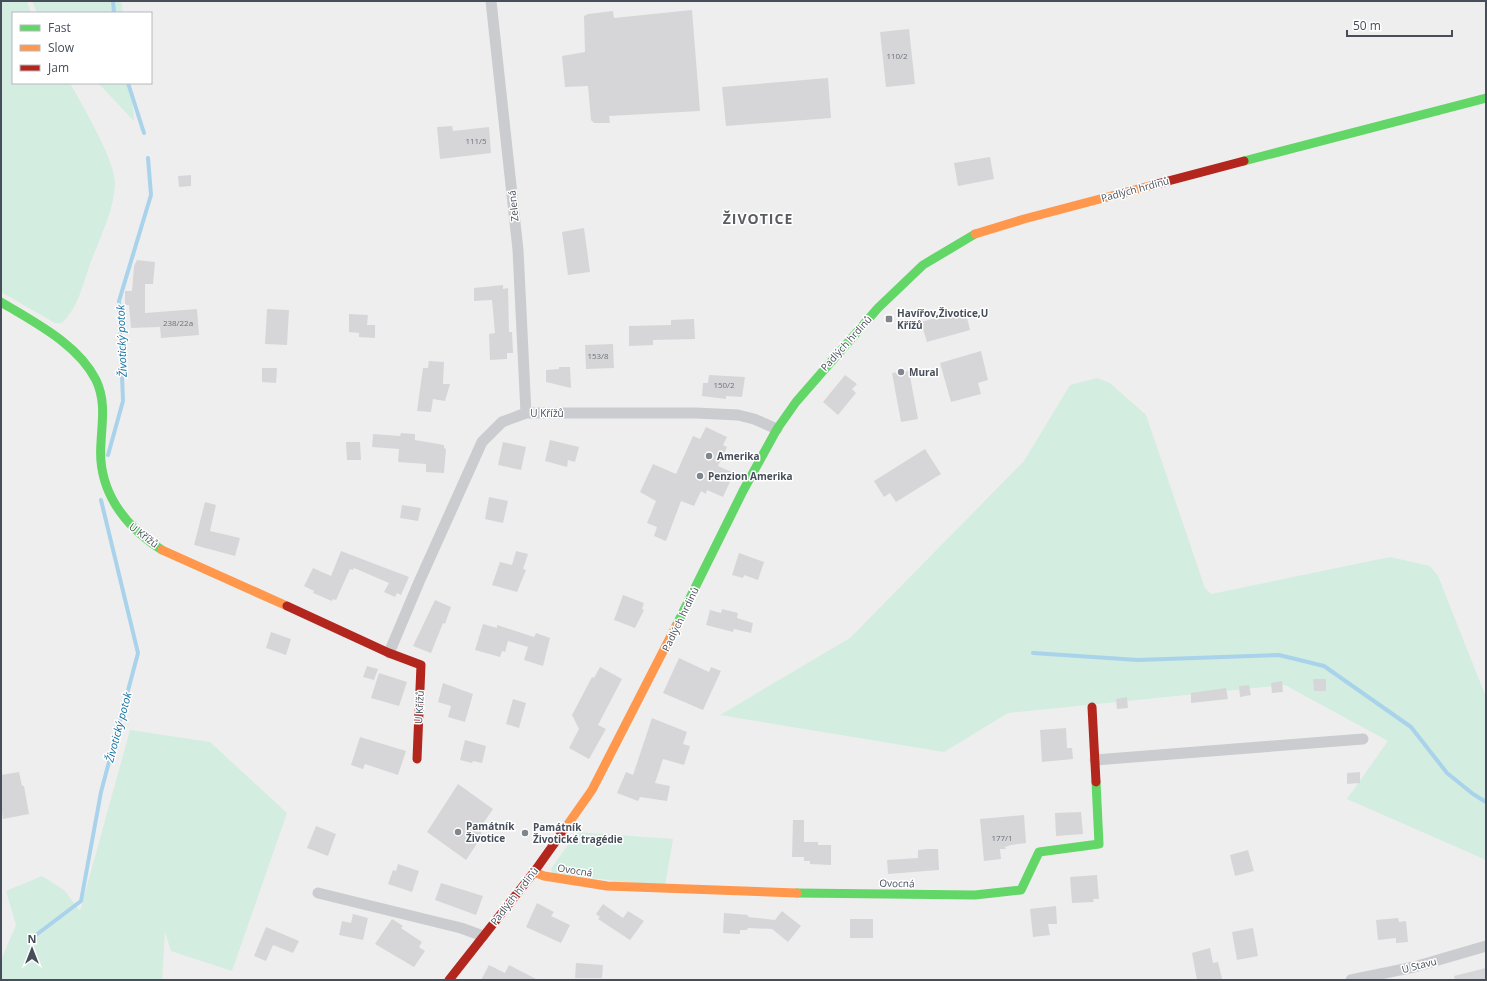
<svg xmlns="http://www.w3.org/2000/svg" width="1487" height="981" viewBox="0 0 1487 981" font-family="'Open Sans',sans-serif">
<rect width="100%" height="100%" fill="#efeeee"/>
<path fill="#d3ede0" d="M1 1H27L31 13H13V83H70C82 105 116 161 115 185 114 210 99 240 90 264 83 284 78 308 62 323H55L1 292Z
M32 1H121L123 13H37Z
M98 83H131L134 121Z
M1097 378 1110 383 1146 415 1205 588 1211 594 1390 557 1430 566 1438 576 1486 697V860L1347 799 1388 741 1285 685 1008 713 944 752 720 715 850 638 1024 461 1070 385Z
M130 730 210 742 287 813 232 971 171 951 165 932 162 980H1V960L16 925 6 891 42 876 64 890 80 911Z
M577 832 673 839 665 886 553 874 551 869Z"/>
<g fill="none" stroke-linecap="round" stroke-linejoin="round">
<path stroke="#a9d3ea" stroke-width="4" d="M113 1 114 13
M128 83 144 133
M108 455 123 401 119 301 151 195 148 158
M1033 653 1138 660 1279 655 1324 666 1411 727 1447 773 1473 794 1486 802
M36 935 81 901 101 792 138 653 101 500"/>
</g>
<path fill="#d6d6d9" d="M692 10 700 111 609 116 610 123H594L591 120 588 86 565 87 562 56 585 52 584 16 588 14 613 11 614 18Z
M909 29 915 84 886 87 880 32Z
M828 78 831 118 726 126 722 87Z
M452 126 453 131 489 127 491 153 440 159 437 127Z
M990 157 994 179 958 186 954 163Z
M191 175V186L179 187 178 176Z
M584 228 590 272 568 275 562 232Z
M137 260 155 262 153 284H145V313L197 309 199 335 161 338 160 327 131 328 129 305H125V291H132L134 266Z
M503 285V289L508 288 509 332H512L513 353H507V359L490 360 489 334 495 333 492 300 474 301V288Z
M267 309 289 310 287 345 265 344Z
M965 310 970 330 927 342 921 322Z
M349 314 368 315 367 325H375V338L359 337V333L349 332Z
M694 319 695 339 653 340V345L629 346V326L671 325V320Z
M613 344 614 368 586 369 585 345Z
M981 351 988 380 978 383 981 394 951 402 940 363Z
M429 361 444 362 443 384H450L445 401 433 399 431 412 417 411 423 368H428Z
M559 367H570L571 388 546 382V370L559 369Z
M262 368H277L276 383 262 382Z
M909 371 918 419 901 422 892 373Z
M709 375 745 377 742 397 726 396V399L702 396 703 383H708Z
M845 375 857 384 852 389 856 393 838 415 823 402Z
M706 427 727 437 723 445 727 447 718 466 734 473 723 497 707 490 706 494 701 491 694 506 681 501 666 541 654 536 657 527 647 523 656 501 640 492 653 464 676 474 693 436 700 439Z
M401 433 415 434V440L444 445V448L446 449 444 473 426 472V464L398 462 399 449 372 447 373 434 400 436Z
M550 440 579 447 575 462 568 460 567 467 545 461Z
M346 442H360L361 460H347Z
M503 442 526 447 521 470 498 465Z
M925 449 941 474 896 502 890 493 884 497 874 481Z
M489 497 508 501 503 523 485 519Z
M205 502 216 505 210 531 240 538 235 556 194 545Z
M402 505 421 508 418 521 400 518Z
M341 551 409 577 401 595 397 593 395 597 384 592 389 583 354 568 353 570 350 569 336 600 333 599 332 601 313 593 314 591 304 586 313 568 331 576Z
M516 551 528 554 523 569 526 570 517 592 492 585 500 562 512 565Z
M739 553 764 562 758 580 744 575 743 578 732 575Z
M623 595 644 603 642 609 644 610 635 628 614 620Z
M435 600 451 607 445 624 443 623 431 653 413 646Z
M722 609 738 613 737 618 753 623 751 633 734 629 733 632 706 625 710 610 721 613Z
M483 624 497 628V625L534 637 536 633 550 638 543 666 524 660 528 647 508 641 505 652 502 651 500 657 475 650Z
M271 632 291 639 286 655 266 648Z
M679 658 709 672 711 667 721 671 703 710 663 693Z
M367 666 378 669 374 680 363 677Z
M600 667 622 679 598 725 606 729 589 759 569 748 579 729 572 715 592 677 594 678Z
M379 673 407 682 399 706 371 698Z
M1313 679H1326V691H1314Z
M1282 681 1283 692 1272 693 1271 683Z
M443 683 473 694 465 722 448 717 451 706 438 702Z
M1249 685 1251 695 1240 697 1239 686Z
M1226 688 1228 699 1191 703V693Z
M1127 697 1128 708 1117 709 1116 699Z
M513 699 526 703 519 728 506 724Z
M652 718 687 732 683 744 690 746 684 765 663 759 655 783 670 786 667 801 640 797 638 801 617 793 626 772 633 775Z
M1066 728 1067 748H1072L1073 759 1042 762 1040 730Z
M360 737 406 751 398 775 365 764 363 769 351 765Z
M465 740 486 746 482 763 473 761 472 763 460 760Z
M19 772 22 786H24L29 814 3 819 1 805V775Z
M1360 772V783L1347 784V773Z
M458 784 493 809 480 828 482 836 466 860 427 832Z
M1081 812 1083 834 1056 836 1055 813Z
M1024 815 1026 843 1011 845 1005 847 1006 849H1000L1001 859 984 861 980 819Z
M793 820H804V842H818V845H831V865L810 864V861H804V857H792Z
M316 826 336 834 328 856 307 848Z
M927 849H938L939 870 888 874 887 860 918 858V850Z
M1248 850 1254 871 1235 876 1230 855Z
M398 864 419 871 412 892 388 884 393 870 396 871Z
M1097 875 1099 899H1093L1094 902 1072 903 1070 877Z
M441 883 483 896 476 915 435 900Z
M537 903 554 912 551 916 570 925 561 943 526 927Z
M603 904 623 918 628 911 644 921 630 940 598 919 600 917 596 914Z
M1056 906 1057 924H1048L1050 935 1033 937 1030 909Z
M782 911 801 926 788 942 772 929 748 928 747 930H740V934L723 933 724 913 748 915V917L775 920Z
M353 914 368 918 363 940 339 935 342 921 351 923Z
M1398 918 1399 922 1406 921 1408 942 1396 943V938L1378 940 1376 920Z
M392 919 403 926 401 928 422 942 419 947 425 951 414 967 375 944Z
M850 919H873V938H850Z
M266 927 299 941 293 953 273 945 266 961 254 956Z
M1253 928 1258 956 1237 960 1232 932Z
M1210 948 1213 963 1218 962 1222 979 1197 980 1192 953Z
M576 963 603 965 602 978H575Z
M489 965 505 973 509 965 538 980H481Z
M1486 968V980H1455L1454 976Z"/>
<g fill="none" stroke-linecap="round" stroke-linejoin="round">
<path stroke="#cacccf" stroke-width="11" d="M491 1 518 250 526 413
M389 653 419 582 482 442 502 422 526 413H696L738 415 754 419 777 429
M1095 760 1363 739
M318 893 461 928 483 936
M1351 980 1414 967 1486 946"/>
<path stroke="#63d668" stroke-width="9" d="M1244 161 1486 98
M1 302C34 322 78 344 96 380 106 401 102 421 101 443 97 490 124 526 162 550
M676 626 743 491 777 429 796 402 878 308 923 265 975 234
M797 893 975 895 1021 890 1039 852 1099 844 1096 782"/>
<path stroke="#ff974d" stroke-width="9" d="M975 234 1024 219 1153 185
M162 550 287 606
M561 834 592 790 676 626
M534 872 544 876 607 886 797 893"/>
<path stroke="#b3261e" stroke-width="9" d="M1153 185 1244 161
M287 606 389 653 421 665 417 759
M1092 707 1096 782
M449 980 534 872 561 834"/>
</g>
<g fill="#81868e" stroke="#fff" stroke-width="1.5">
<rect x="885" y="315" width="8" height="8" rx="2"/>
<circle cx="901" cy="372" r="4"/>
<circle cx="709" cy="456" r="4"/>
<circle cx="700" cy="476" r="4"/>
<circle cx="458" cy="832" r="4"/>
<circle cx="525" cy="833" r="4"/>
</g>
<g text-anchor="middle" dominant-baseline="central" stroke-width="3" stroke-linejoin="round" paint-order="stroke">
<g font-size="8" fill="#6c727b">
<text x="897" y="55">110/2</text>
<text x="476" y="140">111/5</text>
<text x="178" y="322">238/22a</text>
<text x="598" y="355">153/8</text>
<text x="724" y="384">150/2</text>
<text x="1002" y="837">177/1</text>
</g>
<g font-size="10" fill="#464e5a" stroke="#fff">
<text transform="translate(1135 189) rotate(-15)">Padlých hrdinů</text>
<text transform="translate(513 206) rotate(-96)">Zelená</text>
<text transform="translate(846 343) rotate(-48)">Padlých hrdinů</text>
<text x="547" y="413">U Křížů</text>
<text transform="translate(144 535) rotate(37)">U Křížů</text>
<text transform="translate(680 619) rotate(-64)">Padlých hrdinů</text>
<text transform="translate(419 707) rotate(-87)">U Křížů</text>
<text transform="translate(575 870) rotate(9)">Ovocná</text>
<text transform="translate(897 883) rotate(1)">Ovocná</text>
<text transform="translate(514 896) rotate(-52)">Padlých hrdinů</text>
<text transform="translate(1419 965) rotate(-14)">U Stavu</text>
</g>
<g font-size="10" font-weight="bold" fill="#464e5a" stroke="#fff" text-anchor="start">
<text x="897" y="313">Havířov,Životice,U<tspan x="897" dy="12">Křížů</tspan></text>
<text x="909" y="372">Mural</text>
<text x="717" y="456">Amerika</text>
<text x="708" y="476">Penzion Amerika</text>
<text x="466" y="826">Památník<tspan x="466" dy="12">Životice</tspan></text>
<text x="533" y="827">Památník<tspan x="533" dy="12">Životické tragédie</tspan></text>
</g>
<g font-size="11" font-style="italic" fill="#1170a1" stroke="#fff">
<text transform="translate(121 341) rotate(-92)">Životický potok</text>
<text transform="translate(118 727) rotate(-75)">Životický potok</text>
</g>
<g font-size="14" font-weight="bold" letter-spacing="1" fill="#5a5c62" stroke="#fff">
<text x="758" y="218">ŽIVOTICE</text>
</g>
</g>
<rect width="1487" height="981" fill="none" stroke="#464e5a" stroke-width="4"/>
<rect x="12" y="12" width="140" height="72" fill="#ffffff" stroke="#b5b8bd"/>
<rect x="20" y="25" width="20" height="6" fill="#63d668" stroke="#b5b8bd"/>
<text x="48" y="32" font-size="12" fill="#464e5a">Fast</text>
<rect x="20" y="45" width="20" height="6" fill="#ff974d" stroke="#b5b8bd"/>
<text x="48" y="52" font-size="12" fill="#464e5a">Slow</text>
<rect x="20" y="65" width="20" height="6" fill="#b3261e" stroke="#b5b8bd"/>
<text x="48" y="72" font-size="12" fill="#464e5a">Jam</text>
<g transform="translate(32 949)" stroke="#ffffff" stroke-width="3" paint-order="stroke">
<path d="M0-3L7 15L0 10L-7 15Z" fill="#464e5a"/>
<text y="-6" font-size="11" font-weight="bold" text-anchor="middle" fill="#464e5a">N</text>
</g>
<path d="M1347 30v6h105v-6" fill="none" stroke="#464e5a" stroke-width="2"/>
<text x="1353" y="30" font-size="12" fill="#464e5a" stroke="#ffffff" stroke-width="3" paint-order="stroke">50 m</text>
</svg>
